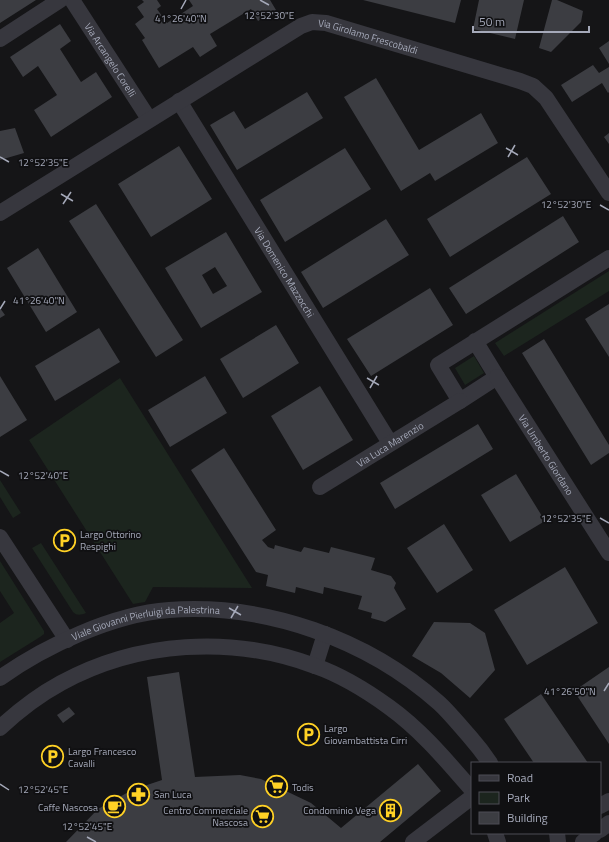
<svg xmlns="http://www.w3.org/2000/svg" width="609" height="842" viewBox="0 0 609 842" font-family="'Titillium Web',sans-serif">
<rect width="100%" height="100%" fill="#151517"/>
<path fill="#1c251e" d="M609 271V291L504 356 495 343Z
M474 356 484 373 465 385 455 368Z
M120 378 252 588 153 587 145 602 133 604 29 440Z
M0 480 21 513 13 518 0 497Z
M41 543 86 613C81 615 77 616 73 612L32 548Z
M0 561 44 631V634L40 637 0 662V623L14 613 0 591Z"/>
<path fill="#3c3d42" fill-rule="evenodd" d="M0 0H36L0 23Z
M142 0H157L161 6 157 9 167 23 193 6 189 0H270L276 10 258 21 251 9 210 34 217 46 200 57 193 47 159 68 142 40 145 38 135 24 144 17 137 7 144 2Z
M363 0H461L455 23Z
M479 0H524L515 39 473 29Z
M552 0H557L583 11 581 22 551 52 539 48Z
M60 24 71 41 60 49 81 82 96 72 112 97 51 137 34 110 57 95 38 66 23 77 10 57Z
M609 41V64L599 48Z
M593 65 599 73 609 67V92L608 93 602 83 572 102 561 85Z
M376 78 419 150 481 113 498 143 435 181 430 173 401 191 344 97Z
M307 92 323 118 237 170 210 125 234 111 245 129Z
M15 128 24 153 0 160V131Z
M609 133V144L604 137Z
M179 146 212 199 151 237 118 184Z
M345 148 371 189 285 242 260 200Z
M527 157 551 194 450 257 427 219Z
M96 204 183 340 156 357 69 221Z
M563 216 579 242 466 314 449 288Z
M386 219 409 255 323 308 301 272Z
M226 232 262 292 201 328 165 268ZM215 267 227 286 213 294 202 275Z
M38 248 77 312 46 332 7 268Z
M430 288 453 325 371 376 347 339Z
M609 304V357L585 319Z
M0 308 5 315 0 318Z
M276 325 299 363 243 398 220 359Z
M99 328 120 362 55 401 35 366Z
M544 339 609 445V453L591 465 522 353Z
M0 376 27 420 0 437Z
M205 376 227 413 170 447 148 410Z
M320 386 353 440 303 470 271 416Z
M478 424 493 449 395 509 380 483Z
M224 448 276 530 262 540 268 547 274 549 275 545 301 552 304 547 329 553 331 547 375 558 371 570 391 576 396 583 394 588 406 609 385 622 371 618 372 613 358 609 362 596 324 587 323 594 296 587 295 593 266 586 268 575 256 572 191 470Z
M516 474 545 521 510 542 481 495Z
M444 524 473 570 437 593 407 548Z
M565 567 598 623 527 665 494 610Z
M434 622 470 623 485 633 495 670 470 698 441 673 412 656Z
M609 667V744L574 691Z
M179 672 195 777 240 775 261 779 311 803 341 828 418 764 441 791 380 842H66L98 809 132 790 162 780 147 677Z
M541 694 588 763H534L504 719Z
M69 707 75 714 63 723 57 715Z"/>
<g fill="none" stroke-linecap="round" stroke-linejoin="round">
<g stroke="#37373e" stroke-width="16">
<path id="s1" d="M72 0 149 119"/>
<path d="M0 39 60 0"/>
<path id="s2" d="M179 101 390 443"/>
<path id="s3" d="M0 213 301 26 312 22 326 23 520 81 533 86 546 98 609 193"/>
<path d="M475 341 497 377 460 401 438 365 609 258"/>
<path id="s4" d="M497 377 609 553"/>
<path id="s5" d="M320 487 460 401"/>
<path d="M0 537 67 640"/>
<path d="M315 666 325 634"/>
<path id="s6" d="M0 678C45 646 113 614 169 610 266 603 367 639 439 703 450 713 460 726 470 737 477 745 484 754 490 763"/>
<path d="M0 728C18 711 39 695 61 683 138 641 232 635 315 666 341 675 367 691 389 707 421 730 446 760 472 790"/>
<path d="M600 806 609 801"/>
<path d="M600 830 609 823"/>
<path d="M495 833 498 842"/>
<path d="M557 833 558 842"/>
<path d="M413 842 472 797"/>
<path d="M583 842 595 833"/>
</g>
</g>
<path fill="none" stroke="#a5a9b9" stroke-width="1.5" d="M260 0 269 5M181 9 186 0M506 148 518 155M0 157 9 162M508 157 515 145M61 194 73 201M63 204 71 192M600 205 609 210M0 309 5 301M367 378 379 385M370 388 377 376M0 471 9 476M600 518 609 523M229 608 241 615M231 618 238 606M604 691 609 683M0 784 9 790M87 837 96 842"/>
<defs>
<symbol id="parking-ring" viewBox="-11 -11 22 22"><circle r="9.5" fill="#101012" stroke="#ffd125" stroke-width="1.5"/><path d="M-3.5-5.5H1a3.5 3.5 0 0 1 0 7H-1V5.5H-3.5ZM-1-3.4V-.6H.8a1.4 1.4 0 0 0 0-2.8Z" fill="#ffd125"/></symbol>
<symbol id="supermarket-ring" viewBox="-11 -11 22 22"><circle r="9.5" fill="#101012" stroke="#ffd125" stroke-width="1.5"/><path d="M-6-5.5h2.5l.6 2H6L4.5 2H-2.5L-4.4-4H-6ZM-1.5 3.2a1.3 1.3 0 1 0 .1 0ZM3 3.2a1.3 1.3 0 1 0 .1 0Z" fill="#ffd125"/></symbol>
<symbol id="pharmacy-ring" viewBox="-11 -11 22 22"><circle r="9.5" fill="#101012" stroke="#ffd125" stroke-width="1.5"/><path d="M-2-6h4v4h4v4h-4v4h-4v-4h-4v-4h4Z" fill="#ffd125"/></symbol>
<symbol id="cafe-ring" viewBox="-11 -11 22 22"><circle r="9.5" fill="#101012" stroke="#ffd125" stroke-width="1.5"/><path d="M-5.5-4.5H6V0H3Q3 3.5 0 3.5H-2.5Q-5.5 3.5-5.5 0ZM3-3.2v2h1.7v-2ZM-6 4.5H4V6H-6Z" fill="#ffd125"/></symbol>
<symbol id="building-ring" viewBox="-11 -11 22 22"><circle r="9.5" fill="#101012" stroke="#ffd125" stroke-width="1.5"/><path d="M-4-6H4V6H1V3H-1V6H-4ZM-2.5-4.3h1.7v1.8h-1.7ZM.8-4.3h1.7v1.8H.8ZM-2.5-1h1.7V.8h-1.7ZM.8-1h1.7V.8H.8Z" fill="#ffd125"/></symbol>
</defs>
<g fill-rule="evenodd">
<use href="#parking-ring" x="52" y="528" width="25" height="25"/>
<use href="#parking-ring" x="296" y="722" width="25" height="25"/>
<use href="#parking-ring" x="40" y="744" width="25" height="25"/>
<use href="#supermarket-ring" x="264" y="774" width="25" height="25"/>
<use href="#pharmacy-ring" x="126" y="782" width="25" height="25"/>
<use href="#cafe-ring" x="102" y="794" width="25" height="25"/>
<use href="#building-ring" x="378" y="798" width="25" height="25"/>
<use href="#supermarket-ring" x="250" y="804" width="25" height="25"/>
</g>
<g text-anchor="middle" dominant-baseline="central" stroke-width="3.5" stroke-linejoin="round" paint-order="stroke">
<g font-size="10" fill="#a5a9b9" stroke="#101012">
<text stroke="none"><textPath href="#s3" startOffset="424">Via Girolamo Frescobaldi</textPath></text>
<text stroke="none"><textPath href="#s1" startOffset="71">Via Arcangelo Corelli</textPath></text>
<text stroke="none"><textPath href="#s2" startOffset="201">Via Domenico Mazzocchi</textPath></text>
<text stroke="none"><textPath href="#s5" startOffset="82">Via Luca Marenzio</textPath></text>
<text stroke="none"><textPath href="#s4" startOffset="92">Via Umberto Giordano</textPath></text>
<text stroke="none"><textPath href="#s6" startOffset="159">Viale Giovanni Pierluigi da Palestrina</textPath></text>
</g>
<g font-size="10" fill="#a5a9b9" stroke="#101012" text-anchor="start">
<text x="80" y="534">Largo Ottorino<tspan x="80" dy="12">Respighi</tspan></text>
<text x="324" y="728">Largo<tspan x="324" dy="12">Giovambattista Cirri</tspan></text>
<text x="68" y="751">Largo Francesco<tspan x="68" dy="12">Cavalli</tspan></text>
<text x="292" y="787">Todis</text>
<text x="154" y="794">San Luca</text>
<text x="98" y="807" text-anchor="end">Caffe Nascosa</text>
<text x="248" y="810" text-anchor="end">Centro Commerciale<tspan x="248" dy="12">Nascosa</tspan></text>
<text x="376" y="810" text-anchor="end">Condominio Vega</text>
</g>
</g>
<g font-size="10" text-anchor="middle" fill="#a5a9b9" stroke="#101012" stroke-width="3.5" stroke-linejoin="round" paint-order="stroke">
<text x="269" y="19">12°52'30"E</text>
<text x="181" y="22">41°26'40"N</text>
<text x="43" y="166">12°52'35"E</text>
<text x="566" y="208">12°52'30"E</text>
<text x="39" y="304">41°26'40"N</text>
<text x="43" y="479">12°52'40"E</text>
<text x="566" y="522">12°52'35"E</text>
<text x="570" y="695">41°26'50"N</text>
<text x="43" y="793">12°52'45"E</text>
<text x="87" y="830">12°52'45"E</text>
</g>
<rect x="471" y="762" width="130" height="72" fill="#101012" stroke="#4c4d55"/>
<rect x="479" y="775" width="20" height="6" fill="#37373e" stroke="#4c4d55"/>
<text x="507" y="782" font-size="12" fill="#a5a9b9">Road</text>
<rect x="479" y="792" width="20" height="12" fill="#1c251e" stroke="#4c4d55"/>
<text x="507" y="802" font-size="12" fill="#a5a9b9">Park</text>
<rect x="479" y="812" width="20" height="12" fill="#3c3d42" stroke="#4c4d55"/>
<text x="507" y="822" font-size="12" fill="#a5a9b9">Building</text>
<path d="M473 26v6h116v-6" fill="none" stroke="#a5a9b9" stroke-width="2"/>
<text x="479" y="26" font-size="12" fill="#a5a9b9" stroke="#101012" stroke-width="3" paint-order="stroke">50 m</text>
</svg>
